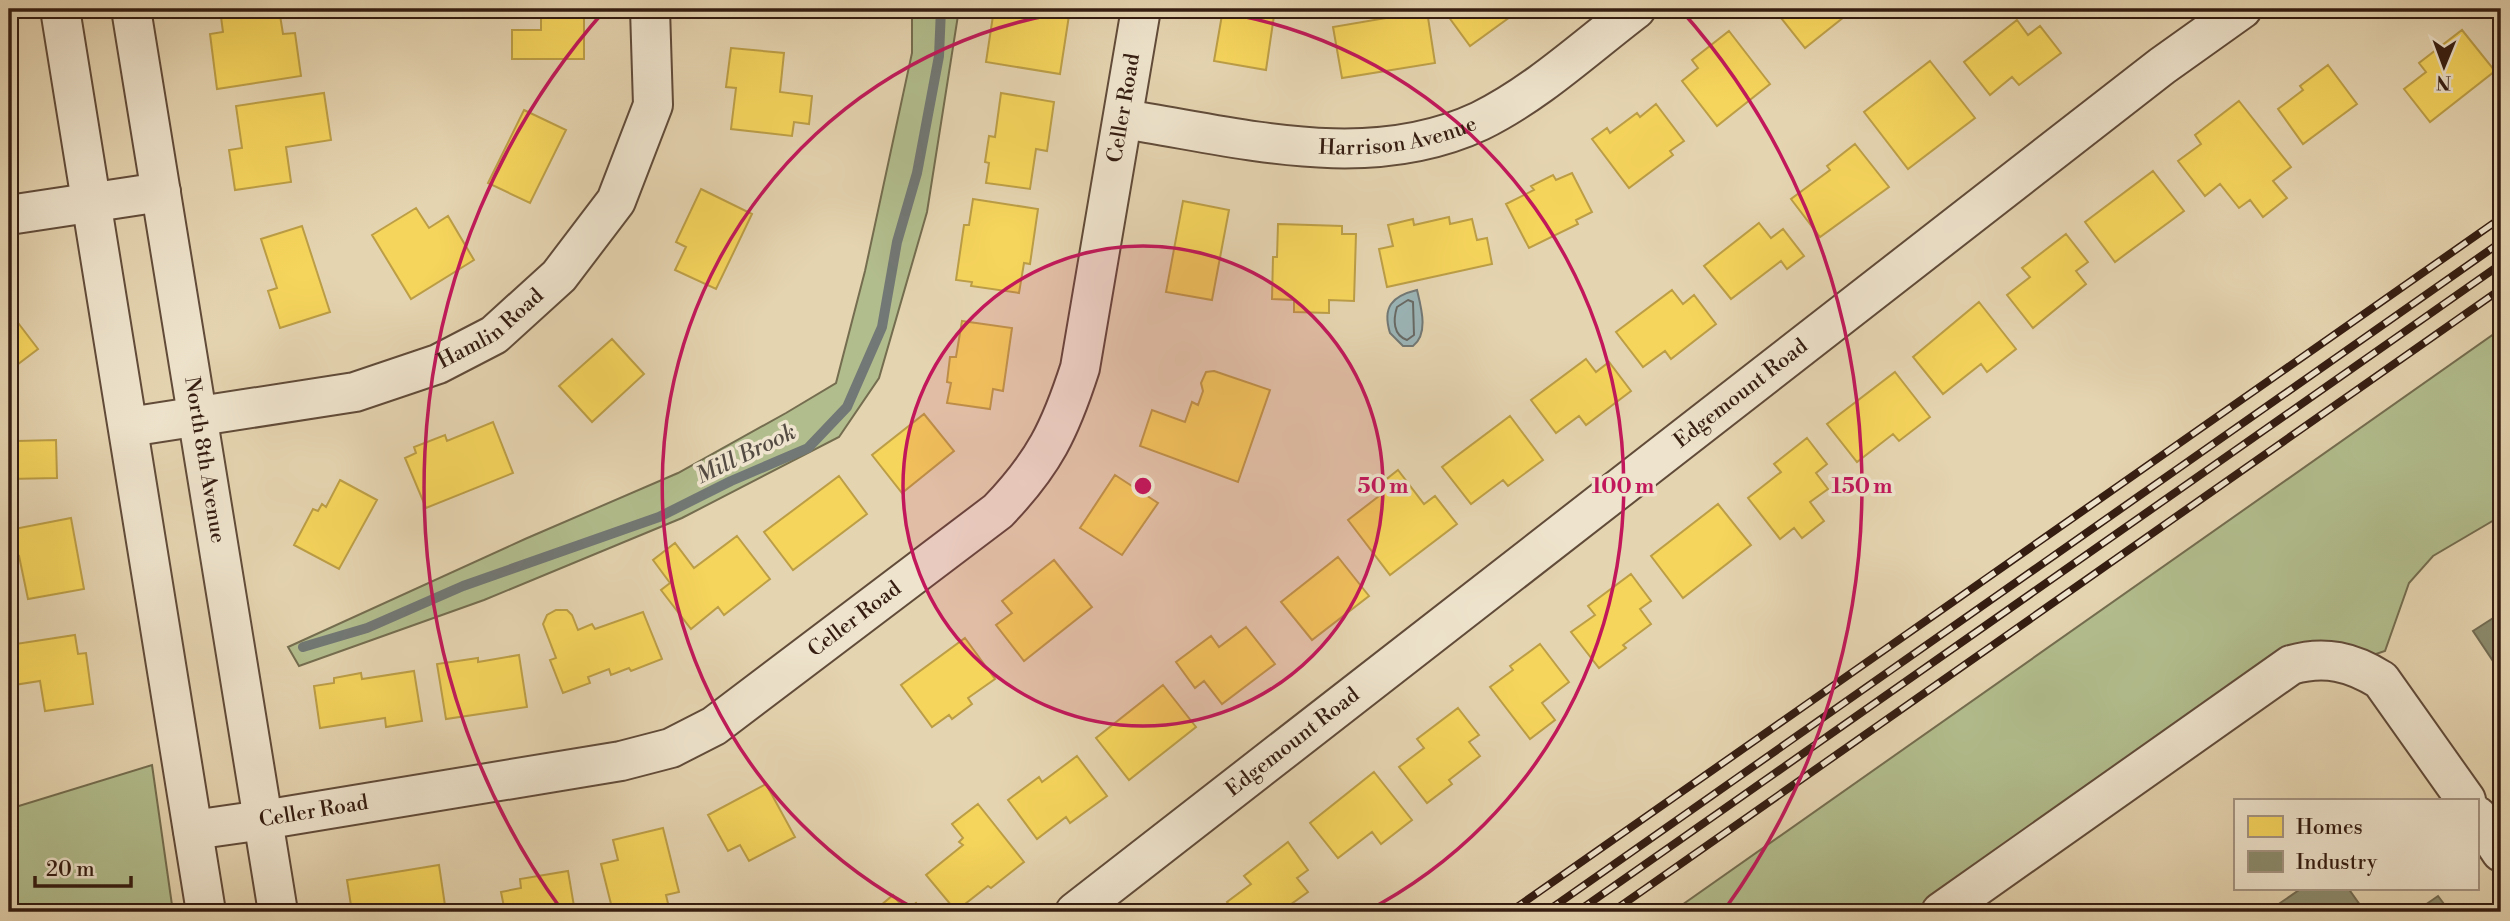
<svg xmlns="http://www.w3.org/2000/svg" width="2510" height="921" viewBox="0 0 2510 921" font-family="'Libre Bodoni',serif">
<rect width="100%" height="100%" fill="#e5d4b0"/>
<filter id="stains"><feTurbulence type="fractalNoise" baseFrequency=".00286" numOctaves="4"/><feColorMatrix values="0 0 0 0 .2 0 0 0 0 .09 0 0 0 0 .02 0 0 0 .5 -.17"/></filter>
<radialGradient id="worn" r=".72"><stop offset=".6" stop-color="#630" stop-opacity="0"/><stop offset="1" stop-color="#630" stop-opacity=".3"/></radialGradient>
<path fill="#b2bd8d" stroke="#746d4f" stroke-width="2" d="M912 9H959L927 212 879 378 839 437 682 518 484 600 299 666 288 647 525 539 678 473 786 413 836 383 865 271 912 53Z
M2501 329V516L2433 556 2409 583 2385 651 2373 655 2275 657 1912 912H1672Z
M152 765 173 912H9V809Z"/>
<path fill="#9bb5b7" stroke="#727875" stroke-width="2" d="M1417 290C1421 307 1429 334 1413 346H1403L1390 333C1382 307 1392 296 1417 290Z"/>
<path fill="#f6d55c" stroke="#bc9e46" stroke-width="2" d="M220 9H279L283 34 295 33 301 76 217 89 210 34 223 32Z
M541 9H584V59H512V30H541Z
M727 9H885L727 16Z
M994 9H1070L1060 74 986 62Z
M1223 9H1275L1266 70 1214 61Z
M1458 9H1521L1470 46 1448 16Z
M1774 9H1854L1805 48Z
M1427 11 1435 63 1342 78 1333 27Z
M2017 20 2028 35 2040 26 2061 53 2019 85 2012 77 1990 95 1964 62Z
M2462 30 2495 71 2430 122 2404 89 2426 72 2419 63Z
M1729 31 1770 84 1717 126 1682 81 1698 68 1692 60Z
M731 48 784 53 780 92 812 96 809 124 794 122 792 136 731 129 736 88 726 87Z
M1930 61 1975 118 1908 169 1864 112Z
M2328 65 2357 104 2303 144 2278 109 2303 90 2300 86Z
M324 93 331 140 286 147 291 182 235 190 229 150 242 148 236 106Z
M1001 93 1054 102 1047 151 1036 149 1030 189 986 183 989 163 985 162 989 136 995 137Z
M2239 101 2291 167 2273 181 2287 198 2263 217 2250 200 2239 208 2220 184 2205 196 2178 161 2201 144 2195 135Z
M1656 104 1684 141 1670 151 1673 155 1629 188 1592 139 1607 128 1610 133 1637 113 1640 117Z
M524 110 566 130 530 203 488 183Z
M1855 144 1889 187 1820 237 1791 199 1830 170 1827 166Z
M2153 171 2184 211 2115 262 2085 222Z
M1572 173 1592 212 1576 220 1578 224 1529 248 1506 204 1534 190 1531 186 1553 175 1556 180Z
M701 189 752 214 716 289 675 270 686 247 676 242Z
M973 199 1038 209 1030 264 1024 263 1019 293 971 286 972 282 956 280 964 225H969Z
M1183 201 1229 210 1212 300 1166 292Z
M416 208 429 228 448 216 474 260 411 299 372 235Z
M1449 217 1450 224 1472 219 1477 240 1487 238 1492 264 1387 287 1379 249 1393 246 1388 225 1413 219 1414 225Z
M1759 223 1771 238 1783 229 1804 256 1787 269 1781 261 1731 299 1704 266Z
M1278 224 1342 226V234H1356L1354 301 1329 300V313L1294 312V300L1272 299 1273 257H1277Z
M302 226 330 312 280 328 268 291 277 288 261 239Z
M2066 234 2088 262 2076 271 2086 284 2033 328 2007 295 2030 277 2022 268Z
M1672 290 1683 304 1694 295 1716 324 1671 359 1665 351 1643 367 1616 332Z
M1979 302 2016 349 1987 372 1981 364 1943 394 1913 357Z
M9 311 38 349 9 371Z
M962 321 1012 328 1003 391 993 389 990 409 947 403 951 383 947 382 950 357H956Z
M612 339 644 374 592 422 559 386Z
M1586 359 1596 372 1609 362 1631 391 1586 425 1579 416 1556 433 1531 400Z
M1214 371 1270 390 1238 482 1140 446 1152 410 1185 422 1192 402 1198 405 1203 391 1201 383 1206 372Z
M1895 372 1930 417 1899 441 1893 434 1857 462 1827 424Z
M924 414 954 451 902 493 872 455Z
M1510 416 1543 460 1508 486 1503 480 1471 504 1442 467Z
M493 422 513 473 426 508 405 458 416 453 414 447 445 435 447 441Z
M9 431H17V441L56 440 57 478 9 479Z
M1807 438 1827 464 1816 473 1828 489 1810 502 1824 521 1802 538 1794 528 1780 539 1748 498 1781 472 1774 464Z
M1398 470 1424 504 1435 496 1457 524 1390 575 1348 520 1379 496 1374 489Z
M1115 475 1158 503 1122 555 1080 528Z
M839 476 867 514 793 570 764 532Z
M340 480 377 500 339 569 294 545 313 509 318 511 322 504 326 507Z
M1718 504 1751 545 1683 598 1651 556Z
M71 518 84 589 28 599 19 556 9 558V530Z
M737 536 770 579 724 615 718 607 691 629 661 590 670 583 653 560 675 543 694 568Z
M1338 557 1369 596 1312 640 1281 602Z
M1054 560 1092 607 1024 661 996 625 1012 613 1002 601Z
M1631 574 1651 601 1640 609 1651 624 1623 645 1626 648 1599 668 1571 632 1595 615 1588 606Z
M556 610H567L572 615 578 630 592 624 595 629 643 612 662 659 631 671 629 668 611 675 609 669 588 677 590 683 563 693 550 660 556 658 543 624 547 615Z
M1246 627 1275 664 1222 704 1204 681 1195 688 1176 662 1211 636 1219 647Z
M75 635 78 654 86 653 93 704 45 711 40 681 14 685 9 645Z
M965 638 995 679 968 698 972 704 952 719 949 715 932 727 901 685Z
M1540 644 1569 682 1542 703 1555 720 1530 739 1490 687 1513 670 1510 666Z
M519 655 527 707 446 719 437 664 478 658V662Z
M414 671 422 721 386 727 385 718 320 728 314 686 334 683V678L361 673 362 679Z
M1163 685 1196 727 1129 780 1096 738Z
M1458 708 1479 735 1469 742 1480 756 1449 780 1452 784 1427 803 1399 767 1424 748 1417 739Z
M1077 756 1107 796 1070 823 1066 817 1037 839 1008 800 1039 777 1042 782Z
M1374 772 1412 820 1381 844 1372 832 1338 858 1310 823Z
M766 784 795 837 749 861 740 845 728 851 708 815Z
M978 804 1024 862 991 888 988 886 956 911 926 875 963 845 959 842 963 838 952 824Z
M663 828 679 892 666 895 670 912H629L627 904 612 908 601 864 618 860 613 840Z
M1288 842 1308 870 1297 878 1308 892 1280 912H1235L1227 902 1251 884 1244 876Z
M439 865 446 912H352L347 880Z
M568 871 575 912H505L501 892 521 888 520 879Z
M893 895 906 911 916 903 923 912H873Z"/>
<path fill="#8c8c6e" stroke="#726b52" stroke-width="2" d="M2501 613V655L2493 661 2473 631Z
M2302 888H2348L2365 912H2267Z
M2438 896 2450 912H2415Z"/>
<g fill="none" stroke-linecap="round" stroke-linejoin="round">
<path stroke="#686964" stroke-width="2" d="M1408 300 1413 302 1414 335 1407 340C1393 335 1393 320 1397 307Z"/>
<path stroke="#727875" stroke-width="10" d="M303 647 367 628 463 586 659 517 731 481 808 448 847 407 882 327 897 242 917 173 939 56 941 9"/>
<defs>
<g id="minor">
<path d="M60 9 206 912"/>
<path id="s1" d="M131 9 278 912"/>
<path id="s2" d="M1123 119C1240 137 1367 174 1480 121 1537 93 1586 47 1636 9"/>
<path d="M9 215 161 192"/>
<path id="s3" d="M129 427 355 392 438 364 494 335 559 276 616 201 653 105 650 9"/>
<path d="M2477 816 2501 852"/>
<path id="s4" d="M193 830 263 820 621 761 671 748 714 726 998 511C1044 463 1060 430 1080 368L1141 9"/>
<path id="s5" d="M1075 912 2162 66 2242 9"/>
<path d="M1941 912 2291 665C2325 655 2352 662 2381 680L2466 800"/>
</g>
</defs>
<use href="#minor" stroke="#614b39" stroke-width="42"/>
<use href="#minor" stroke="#eee3cc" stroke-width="38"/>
<defs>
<path id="rail" d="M1510 912 2501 218
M1546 912 2501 242
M1577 912 2501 264
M1612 912 2501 289"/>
</defs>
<use href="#rail" stroke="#351d11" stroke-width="8"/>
<use href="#rail" stroke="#eee3cc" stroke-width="5" stroke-dasharray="16" stroke-linecap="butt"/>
</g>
<circle cx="1143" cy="486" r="240" fill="#c2185b" fill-opacity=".12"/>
<g fill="none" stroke="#c2185b" stroke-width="3.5">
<circle cx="1143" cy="486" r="240"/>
<path d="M921 912A480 480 0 0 1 1089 9M1197 9A480 480 0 0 1 1365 912"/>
<path d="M561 909A719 719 0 0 1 605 10M1681 10A719 719 0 0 1 1725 909"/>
</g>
<g text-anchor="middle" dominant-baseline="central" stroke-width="7" stroke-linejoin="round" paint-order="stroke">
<g font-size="21" fill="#351d11" stroke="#eee3cc">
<text stroke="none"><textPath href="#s4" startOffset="1320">Celler Road</textPath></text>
<text stroke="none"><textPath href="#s2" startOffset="278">Harrison Avenue</textPath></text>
<text stroke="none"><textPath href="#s3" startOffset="380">Hamlin Road</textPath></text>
<text stroke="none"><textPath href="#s5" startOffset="844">Edgemount Road</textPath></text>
<text stroke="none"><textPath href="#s1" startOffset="457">North 8th Avenue</textPath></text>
<text stroke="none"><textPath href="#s4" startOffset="710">Celler Road</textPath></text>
<text stroke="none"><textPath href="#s5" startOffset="276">Edgemount Road</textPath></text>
<text stroke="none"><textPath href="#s4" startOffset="122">Celler Road</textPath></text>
</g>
<g font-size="23" font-style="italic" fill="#544b43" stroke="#eee3cc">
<text transform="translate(746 454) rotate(-26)">Mill Brook</text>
</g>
</g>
<circle cx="1143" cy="486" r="10" fill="#c2185b" stroke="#eee3cc" stroke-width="3.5"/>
<g font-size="21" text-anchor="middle" font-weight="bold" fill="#c2185b" stroke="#eee3cc" stroke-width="7" stroke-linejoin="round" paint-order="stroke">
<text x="1383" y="493">50 m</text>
<text x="1623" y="493">100 m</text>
<text x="1862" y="493">150 m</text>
</g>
<rect width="2510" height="921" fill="none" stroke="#e5d4b0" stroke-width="35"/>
<rect x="10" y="10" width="2489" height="900" fill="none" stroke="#351d11" stroke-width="3.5"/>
<rect x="18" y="18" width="2475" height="886" fill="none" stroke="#351d11" stroke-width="2"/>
<rect x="2234" y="799" width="245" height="91" fill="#eee3cc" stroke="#a49481" stroke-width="2"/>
<rect x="2248" y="816" width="35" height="21" fill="#f6d55c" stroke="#a49481" stroke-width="2"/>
<text x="2296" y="834" font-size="21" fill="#351d11">Homes</text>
<rect x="2248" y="851" width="35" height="21" fill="#8c8c6e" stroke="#a49481" stroke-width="2"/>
<text x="2296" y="869" font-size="21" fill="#351d11">Industry</text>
<g transform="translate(2444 66) rotate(181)" stroke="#eee3cc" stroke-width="5" paint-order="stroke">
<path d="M0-5L12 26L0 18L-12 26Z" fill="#351d11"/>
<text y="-10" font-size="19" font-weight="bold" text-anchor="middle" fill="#351d11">N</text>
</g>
<path d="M35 876v10h96v-10" fill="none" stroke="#351d11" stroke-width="3.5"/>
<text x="46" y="876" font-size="21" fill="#351d11" stroke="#eee3cc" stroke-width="5" paint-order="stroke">20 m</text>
<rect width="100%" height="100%" filter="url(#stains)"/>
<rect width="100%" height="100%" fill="url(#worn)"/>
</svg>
